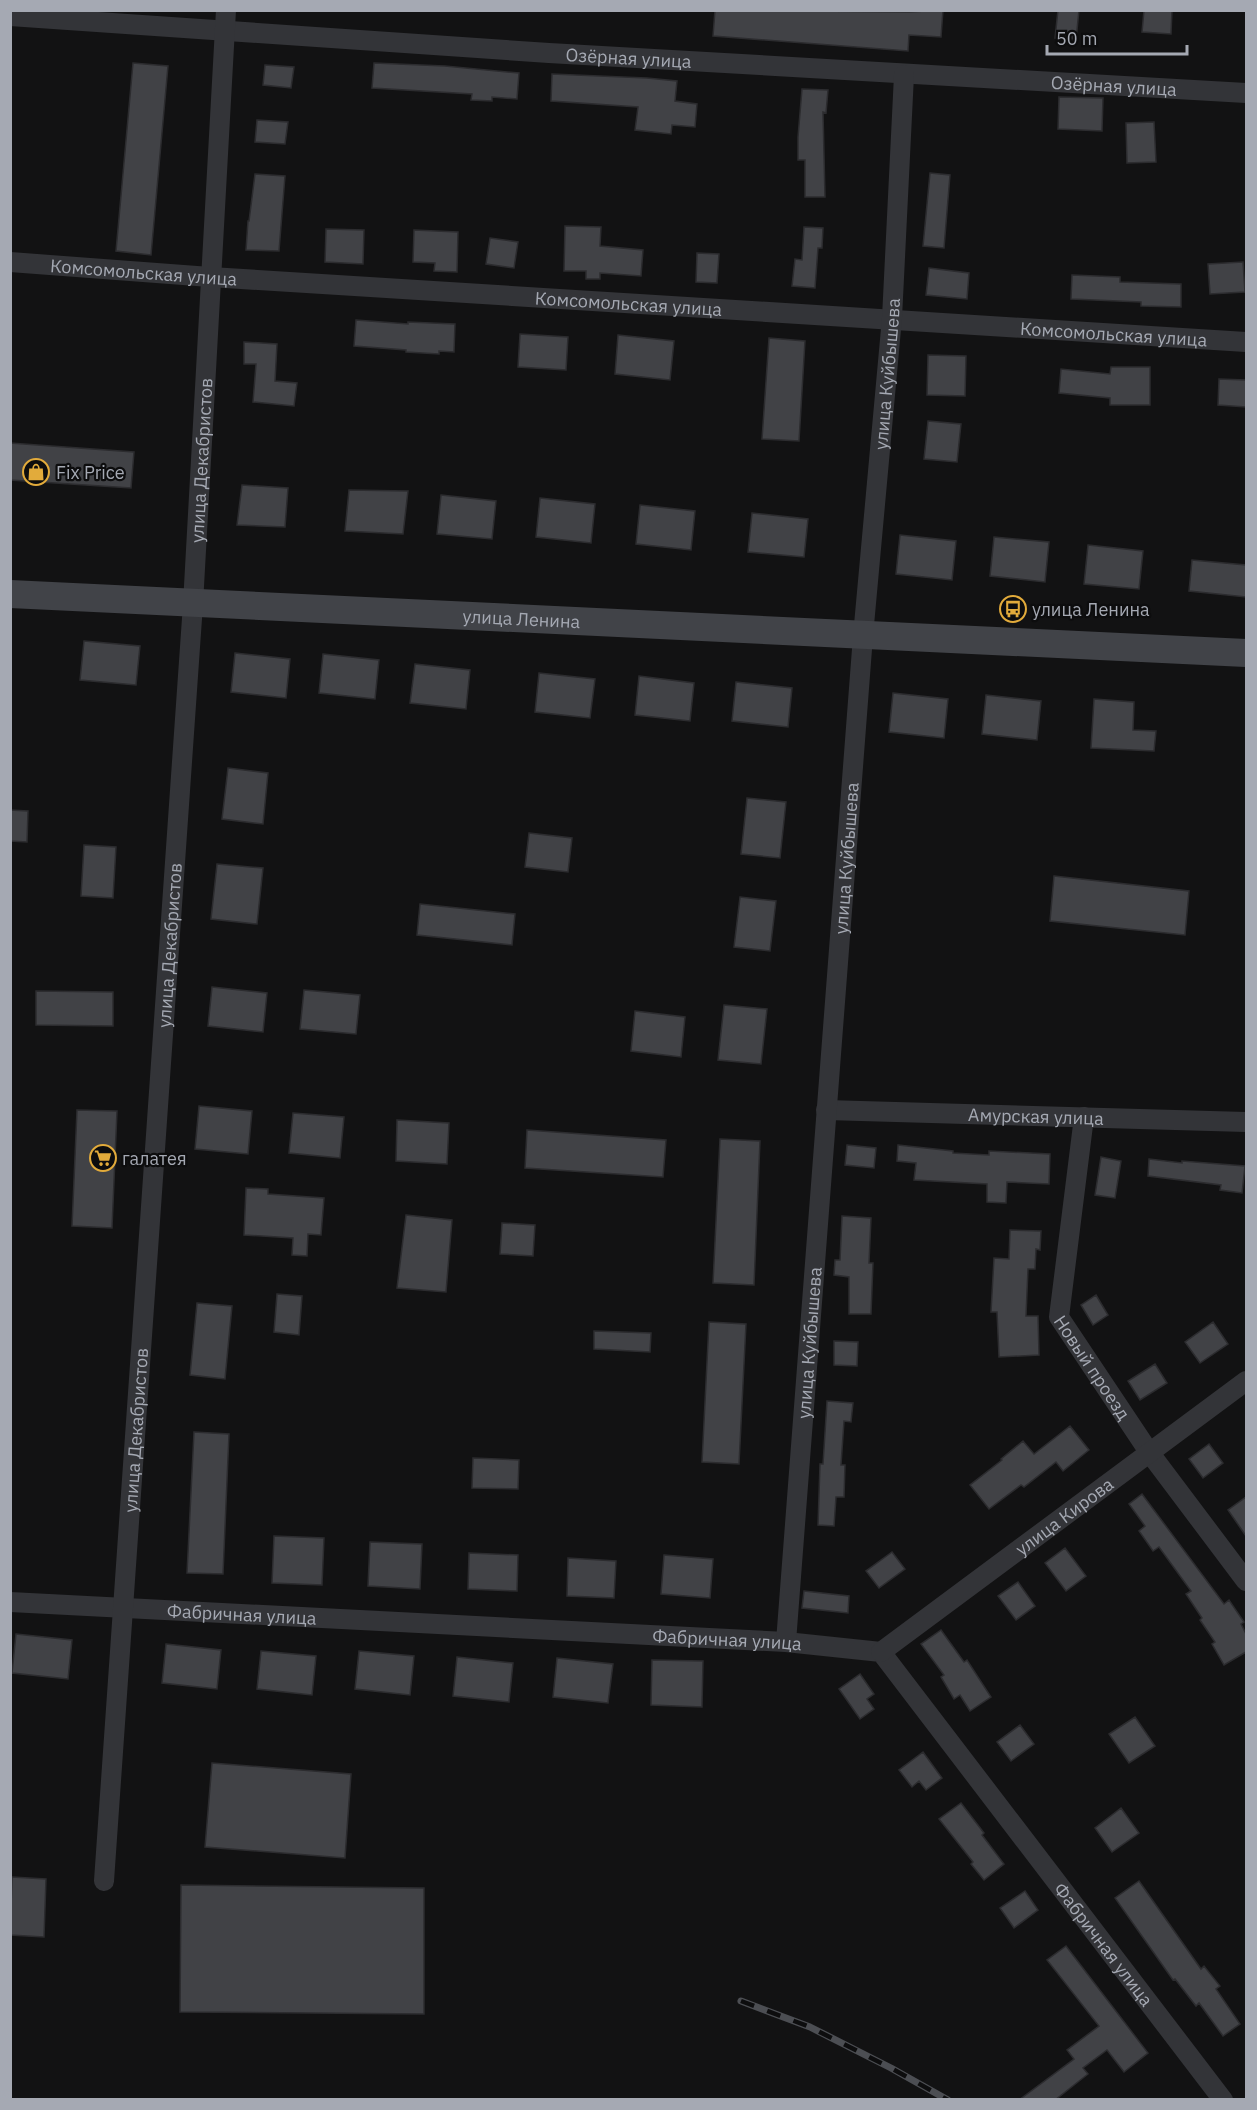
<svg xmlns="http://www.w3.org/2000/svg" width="1257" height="2110" viewBox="0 0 1257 2110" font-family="'IBM Plex Sans',sans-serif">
<rect width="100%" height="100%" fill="#121213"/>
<path fill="#414246" stroke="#2c2c2f" stroke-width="1.5" d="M715 10 909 12 943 10 941 37 909 35 908 51 713 36Z
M1058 10H1079L1076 40 1055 38Z
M1144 10H1172L1171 34 1142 32Z
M133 63 168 66 151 255 116 251Z
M374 63 445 66 519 73 517 99 492 97V101L471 100 472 94 372 88Z
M265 65 294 67 291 88 263 85Z
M552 74 647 78 677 81 675 101 697 104 695 127 672 125 671 134 635 130 638 107 551 101Z
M802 89 828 90 826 113 823 112 825 197H805V160H798V137Z
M1059 97 1103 98 1102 131 1058 129Z
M257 120 288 122 285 144 255 142Z
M1154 122 1156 162 1127 163 1126 123Z
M930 173 950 175 944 248 923 246Z
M255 174 285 176 279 251 246 250 248 221H249Z
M565 226 601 227 600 246 643 250 641 276 600 273V279H586V271H564Z
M804 227 823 228 822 248H818L815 288 792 286 795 259 802 260Z
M326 229 364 230 363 264 325 262Z
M414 230 458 232 457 272 434 271 435 263 413 262Z
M490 238 518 242 514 268 486 264Z
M697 253 719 254 717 283 696 282Z
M1243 262 1245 292 1210 294 1208 264Z
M929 268 969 273 967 299 926 295Z
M1072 275 1120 277V282L1181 284V307L1141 306V302L1071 299Z
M356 320 408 324V322L455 324 454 352 439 351V354L406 352V350L354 346Z
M520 334 568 337 566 370 518 367Z
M618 335 674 341 670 380 615 374Z
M769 338 805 341 799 441 762 439Z
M244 342 277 344 275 381 297 383 294 406 253 402 256 364H244Z
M928 355 966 356 965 396 927 395Z
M1111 367H1150V405H1110V398L1059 393 1061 369 1110 374Z
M1219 379 1246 380V407L1218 405Z
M928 421 961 424 957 462 924 459Z
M10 443 134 452 131 488 10 480Z
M242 485 288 488 285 527 237 525Z
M349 490 408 491 403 534 345 531Z
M441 495 496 501 492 539 437 534Z
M540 498 595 504 591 543 536 537Z
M640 505 695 511 691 550 636 544Z
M752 513 808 519 804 557 748 552Z
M900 535 956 541 952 580 896 574Z
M994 537 1049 542 1045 582 990 576Z
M1088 545 1143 551 1139 589 1084 584Z
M1192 560 1246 565V597L1189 591Z
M84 641 140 646 136 685 80 680Z
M235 653 290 659 286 698 231 692Z
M323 654 379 660 375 699 319 693Z
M415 664 470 670 466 709 410 703Z
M539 673 595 679 590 718 535 712Z
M639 676 694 683 690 721 635 715Z
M736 682 792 688 788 727 732 721Z
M893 693 948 699 944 738 889 732Z
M986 695 1041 701 1037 740 982 734Z
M1094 699 1134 702 1133 730 1156 731 1154 751 1091 748Z
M228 768 268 773 263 824 222 819Z
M747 798 786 802 780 858 741 854Z
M10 810 28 811 27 842 10 841Z
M529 833 572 838 568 872 525 867Z
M84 845 116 847 113 898 81 896Z
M217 864 263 868 257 924 211 919Z
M1054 876 1189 891 1185 935 1050 921Z
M740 897 776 901 770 951 734 947Z
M420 904 515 914 512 945 417 935Z
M212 987 267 993 263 1032 208 1026Z
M304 990 360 995 356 1034 300 1029Z
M36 991 113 992V1026L36 1025Z
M724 1005 767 1009 761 1064 718 1060Z
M635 1011 685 1017 681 1057 631 1051Z
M199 1106 252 1111 248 1154 195 1149Z
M77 1110 117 1111 112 1228 72 1226Z
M293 1113 344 1117 340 1158 289 1153Z
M397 1120 449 1123 447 1164 396 1161Z
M527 1130 666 1140 663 1177 525 1168Z
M720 1139 760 1141 754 1285 713 1283Z
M847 1145 876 1148 874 1168 845 1165Z
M898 1145 953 1151V1153L989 1155V1151L1050 1154 1049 1184 1007 1182 1006 1203 987 1202V1184L914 1180 916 1163 897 1161Z
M1101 1157 1121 1161 1115 1198 1095 1195Z
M1149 1159 1182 1163V1161L1245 1166 1242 1193 1220 1190 1221 1185 1148 1176Z
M246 1188 268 1189V1194L324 1198 321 1235 308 1234 307 1256 292 1255 293 1238 244 1235Z
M406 1215 452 1220 446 1292 397 1288Z
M842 1216 871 1218 869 1263H873L871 1314H849V1277L834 1275 835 1260H840Z
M502 1223 535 1225 533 1256 500 1254Z
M1010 1230 1041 1231 1040 1250 1036 1249 1035 1269H1028L1026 1316H1038L1039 1355 999 1357 997 1312H991L994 1258 1009 1259Z
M277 1294 302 1296 299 1335 274 1332Z
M1096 1295 1108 1315 1093 1325 1081 1305Z
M197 1303 232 1306 225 1379 190 1375Z
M709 1322 746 1324 739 1464 702 1462Z
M1213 1322 1228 1344 1200 1363 1185 1342Z
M594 1331 651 1333 650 1352 594 1349Z
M834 1341 858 1342 857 1366 834 1365Z
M1155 1364 1167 1383 1140 1400 1128 1381Z
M827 1401 853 1403 851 1422 844 1421 841 1465H845L844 1497H836L834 1526 818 1525 820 1464H823Z
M1070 1426 1089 1450 1063 1471 1056 1462 1024 1487 1021 1485 989 1509 970 1485 1002 1460 1001 1459 1023 1441 1034 1454Z
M194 1432 229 1434 223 1574 187 1573Z
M1209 1444 1223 1463 1203 1478 1189 1459Z
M473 1458 519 1460 518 1489 472 1488Z
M1142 1494 1224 1604 1229 1600 1244 1622 1241 1624 1246 1634V1652L1224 1665 1212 1644 1215 1642 1200 1620 1202 1618 1186 1594 1191 1591 1159 1547 1153 1551 1139 1531 1145 1526 1129 1504Z
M1246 1497V1536L1228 1510Z
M274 1536 324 1538 322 1585 272 1583Z
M370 1542 422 1544 420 1589 368 1586Z
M1065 1548 1086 1576 1066 1591 1045 1563Z
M892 1552 905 1569 879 1588 866 1571Z
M469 1553 518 1555 517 1591 468 1589Z
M664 1555 713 1559 710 1598 661 1594Z
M568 1558 616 1561 614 1598 567 1596Z
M1018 1582 1035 1606 1016 1620 998 1596Z
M804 1591 849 1596 848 1613 802 1608Z
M941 1630 964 1662 967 1660 991 1697 970 1711 960 1695 954 1699 941 1677 944 1675 921 1644Z
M16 1634 72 1640 68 1679 12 1673Z
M166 1644 221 1650 217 1689 162 1683Z
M261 1651 316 1656 312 1695 257 1689Z
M359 1651 414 1656 410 1695 355 1689Z
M457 1657 513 1663 509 1702 453 1696Z
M557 1658 613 1664 608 1703 553 1697Z
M652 1660 703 1661 702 1707 651 1705Z
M860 1674 874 1694 867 1699 874 1709 860 1719 839 1689Z
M1135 1717 1155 1746 1129 1763 1109 1734Z
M1020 1725 1034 1744 1011 1761 997 1742Z
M923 1752 942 1778 926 1790 919 1781 912 1787 899 1770Z
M212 1763 351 1774 345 1858 205 1847Z
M961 1803 984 1833 982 1835 1004 1864 984 1880 971 1864 973 1862 939 1819Z
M1121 1808 1139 1833 1112 1852 1095 1828Z
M12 1877 46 1879 44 1937 10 1935Z
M1139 1881 1201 1969 1204 1966 1220 1986 1216 1989 1240 2024 1223 2036 1199 2003 1196 2006 1175 1979 1173 1980 1115 1898Z
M181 1885 424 1888V2014L180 2012Z
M1025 1891 1038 1910 1014 1928 1000 1908Z
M1066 1946 1148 2053 1124 2072 1107 2050 1083 2068 1088 2074 1055 2100H1019L1074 2059 1067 2050 1099 2026 1047 1960Z"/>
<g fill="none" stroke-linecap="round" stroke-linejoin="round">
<g stroke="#333438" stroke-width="20">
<path id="s1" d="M10 16 549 53 1246 93"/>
<path id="s2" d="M10 262 210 277 1246 342"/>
<path id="s3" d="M826 1110 1246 1122"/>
<path id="s4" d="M1084 1117 1059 1317 1149 1452 1246 1581"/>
<path id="s5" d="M10 1602 786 1642 881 1652 1223 2100"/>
<path id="s6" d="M786 1642 863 636 892 318 904 75"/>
<path id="s7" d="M881 1652 1246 1381"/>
<path id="s8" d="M104 1881 193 604 226 10"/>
</g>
<path stroke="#414348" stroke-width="28" id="s9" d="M10 594 1246 653"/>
<defs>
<path id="rail" d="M741 2001 810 2027 891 2068 948 2100"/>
</defs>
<use href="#rail" stroke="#4c4e53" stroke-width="7"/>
<use href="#rail" stroke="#0d0d0e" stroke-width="4.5" stroke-dasharray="14" stroke-linecap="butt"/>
</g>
<defs>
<symbol id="shop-ring" viewBox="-11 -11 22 22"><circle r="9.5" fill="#0d0d0e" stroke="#e2ab3b" stroke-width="1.5"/><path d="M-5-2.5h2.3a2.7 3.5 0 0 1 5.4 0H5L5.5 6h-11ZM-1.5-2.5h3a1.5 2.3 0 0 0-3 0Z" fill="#e2ab3b"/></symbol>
<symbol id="bus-ring" viewBox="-11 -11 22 22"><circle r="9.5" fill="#0d0d0e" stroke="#e2ab3b" stroke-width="1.5"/><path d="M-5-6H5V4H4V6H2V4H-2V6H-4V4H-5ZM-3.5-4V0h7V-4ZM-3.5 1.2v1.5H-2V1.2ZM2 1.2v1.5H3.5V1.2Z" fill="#e2ab3b"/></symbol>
<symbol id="supermarket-ring" viewBox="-11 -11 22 22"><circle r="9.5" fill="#0d0d0e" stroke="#e2ab3b" stroke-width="1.5"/><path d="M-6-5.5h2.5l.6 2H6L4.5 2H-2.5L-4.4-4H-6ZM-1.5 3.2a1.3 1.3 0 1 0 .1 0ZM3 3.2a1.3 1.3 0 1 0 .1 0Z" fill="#e2ab3b"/></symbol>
</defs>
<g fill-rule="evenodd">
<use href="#shop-ring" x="21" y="457" width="30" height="30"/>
<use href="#bus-ring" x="998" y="594" width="30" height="30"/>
<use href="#supermarket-ring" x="88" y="1143" width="30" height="30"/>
</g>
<g text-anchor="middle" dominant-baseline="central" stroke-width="4.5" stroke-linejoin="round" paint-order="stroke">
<g font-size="18" fill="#a5a9b3" stroke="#0d0d0e">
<text stroke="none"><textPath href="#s1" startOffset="620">Озёрная улица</textPath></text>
<text stroke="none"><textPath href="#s1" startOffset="1106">Озёрная улица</textPath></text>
<text stroke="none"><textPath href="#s2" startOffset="134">Комсомольская улица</textPath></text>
<text stroke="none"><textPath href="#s2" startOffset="620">Комсомольская улица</textPath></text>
<text stroke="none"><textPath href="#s2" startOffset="1106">Комсомольская улица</textPath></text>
<text stroke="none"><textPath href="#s6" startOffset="1272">улица Куйбышева</textPath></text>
<text stroke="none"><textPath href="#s8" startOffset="1424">улица Декабристов</textPath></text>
<text stroke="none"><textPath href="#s9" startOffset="512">улица Ленина</textPath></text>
<text stroke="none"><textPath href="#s6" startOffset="786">улица Куйбышева</textPath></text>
<text stroke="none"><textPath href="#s8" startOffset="938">улица Декабристов</textPath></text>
<text stroke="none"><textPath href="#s3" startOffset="210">Амурская улица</textPath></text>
<text stroke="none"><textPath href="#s6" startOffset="300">улица Куйбышева</textPath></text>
<text stroke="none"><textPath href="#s4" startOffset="262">Новый проезд</textPath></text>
<text stroke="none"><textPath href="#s8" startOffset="452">улица Декабристов</textPath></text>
<text stroke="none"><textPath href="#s7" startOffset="228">улица Кирова</textPath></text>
<text stroke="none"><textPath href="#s5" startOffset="232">Фабричная улица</textPath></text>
<text stroke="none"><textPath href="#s5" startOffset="718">Фабричная улица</textPath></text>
<text stroke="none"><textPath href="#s5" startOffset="1240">Фабричная улица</textPath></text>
</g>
<g font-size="18" fill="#a5a9b3" stroke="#0d0d0e" text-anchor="start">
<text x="56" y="472">Fix Price</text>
<text x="1032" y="609">улица Ленина</text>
<text x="122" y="1158">галатея</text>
</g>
</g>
<rect width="1257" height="2110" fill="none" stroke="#a5a9b3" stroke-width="24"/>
<path d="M1047 45v9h140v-9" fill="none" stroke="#a5a9b3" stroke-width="3"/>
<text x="1056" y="45" font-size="18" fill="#a5a9b3" stroke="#0d0d0e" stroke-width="4.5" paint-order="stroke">50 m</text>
</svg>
